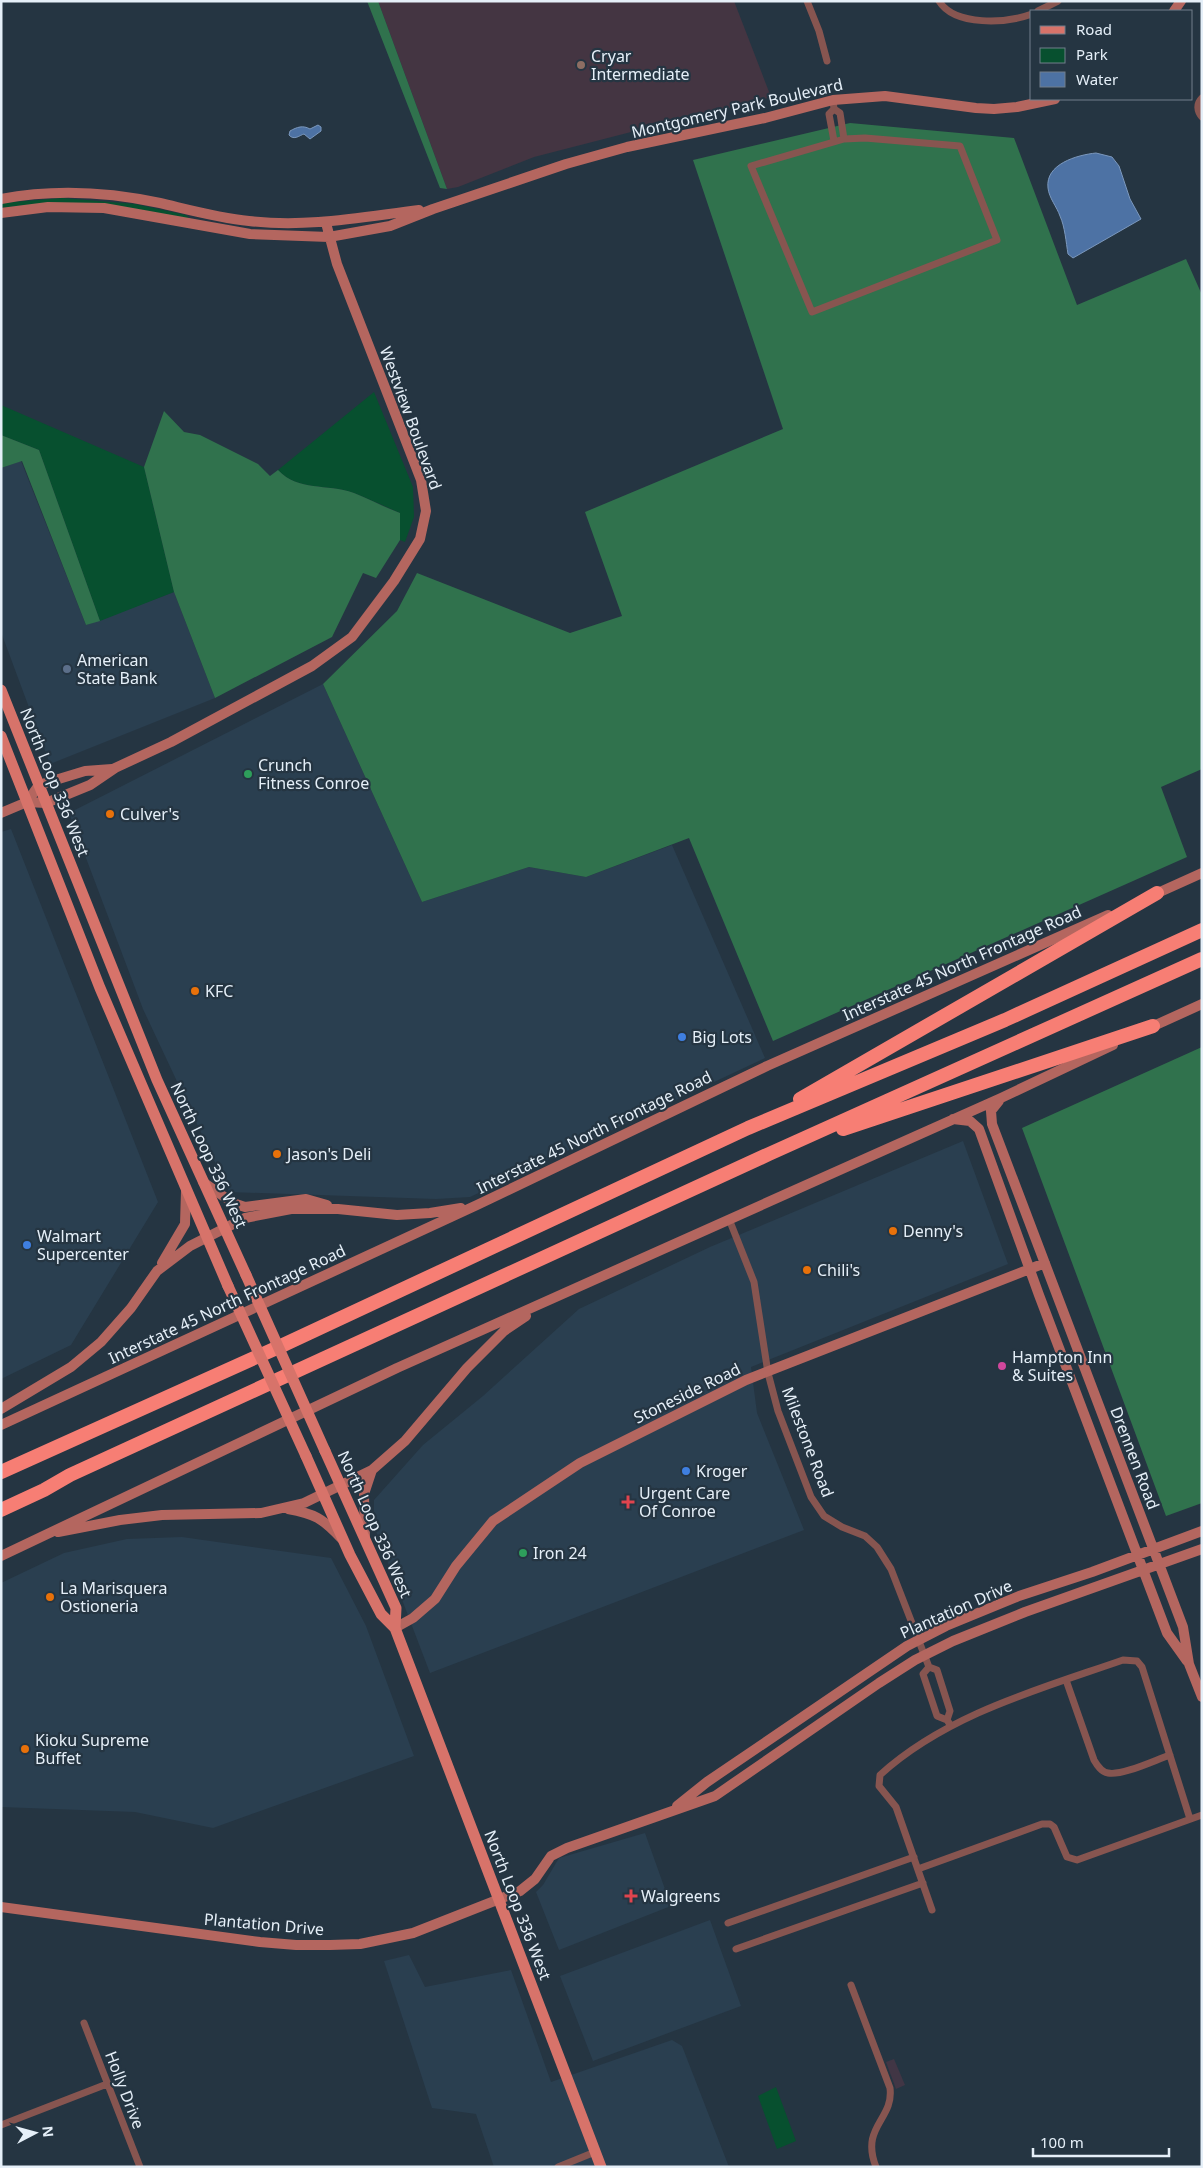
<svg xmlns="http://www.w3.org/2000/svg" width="1203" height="2168" viewBox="0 0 1203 2168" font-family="'Noto Sans',sans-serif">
<rect width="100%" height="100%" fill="#253542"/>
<path fill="#2a3f50" d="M21 461 86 625 174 592 215 698 50 764 1 632V468Z
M323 684 422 902 529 867 586 877 672 845 765 1058 470 1197 436 1199 229 1192 143 1009 69 813Z
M11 829 158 1202 71 1345 1 1379V832Z
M963 1141 1008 1264 751 1367 757 1413 804 1530 430 1673 374 1526V1500L423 1445 483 1396 579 1309 710 1247Z
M182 1537 331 1558 366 1626 414 1756 213 1828 135 1812 1 1807V1583L64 1553 127 1539Z
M645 1833 671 1906 559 1950 536 1892 543 1885 559 1858Z
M710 1920 741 2006 593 2061 560 1976Z
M409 1955 425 1987 511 1970 551 2082 672 2040 682 2046 729 2167H494L476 2114 432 2108 384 1961Z"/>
<path fill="#413645" d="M894 2059 905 2085 896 2089 886 2062Z"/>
<path fill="#443542" d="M378 1H734L771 97 744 105 647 124 631 132 534 157 458 187 447 189Z"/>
<path fill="#07502f" d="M62 198 135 204 186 215 190 219 26 205 1 208V203Z
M374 392 413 487 414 517 405 542 400 540V513C384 506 369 499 354 493 326 483 299 492 278 470Z
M1 405 144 467 174 592 100 621 39 450 1 435Z
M776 2087 796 2141 777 2149 758 2096Z"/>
<path fill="#30724d" d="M367 1H378L447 189 440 188Z
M850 123 1014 138 1077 305 1186 259 1202 295V769L1161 787 1187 857 773 1041 689 838 586 877 529 867 422 902 323 684 397 611 417 573 570 633 622 616 585 512 783 429 693 160Z
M164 411 184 432 200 435 258 464 270 476 278 470C299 492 326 483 354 493 369 499 384 507 400 513V540L376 578 363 573 332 637 215 698 174 592 144 467Z
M1 435 39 450 100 621 86 625 22 461 1 468Z
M1202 1047V1503L1166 1516 1022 1128Z"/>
<path fill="#4d72a4" stroke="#7b98bd" d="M318 125 321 127V131L310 139 304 134C300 135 294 141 289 135L290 131C297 127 303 125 310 129Z
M1096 153 1112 157 1119 166 1130 199 1141 219 1073 258 1068 254C1066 242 1065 227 1060 216 1057 207 1049 198 1048 188 1045 164 1077 155 1096 153Z"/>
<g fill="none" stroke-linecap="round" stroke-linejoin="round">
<path stroke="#875550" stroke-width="7" d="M807 1 819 31 827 61
M939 1C955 27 1007 23 1032 14
M1038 11 1058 1
M1202 98C1196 104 1197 111 1202 117
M833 100 834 109 840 113 844 139
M865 138 960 146 997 240 812 312 751 166 844 139Z
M834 141 829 114 834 109
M729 1219 754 1282 768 1373 778 1411 811 1497 824 1516 842 1527 865 1536 877 1547 891 1569 929 1667
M929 1667 923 1674 937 1716 947 1720 951 1726
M929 1667 937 1670 950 1711 947 1720
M1066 1680 1094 1760C1097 1765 1101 1772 1108 1773 1122 1776 1155 1760 1170 1755
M918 1869 1042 1824H1050L1054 1827 1067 1857 1077 1860 1202 1815
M932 1910 896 1807 879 1786 880 1775C947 1714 1040 1689 1123 1660L1137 1661 1142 1667 1190 1819
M728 1923 914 1857
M736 1949 923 1883
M851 1985 890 2088C894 2120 860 2126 876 2167
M84 2023 140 2167
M1 2125 107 2084
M558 2167 595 2152"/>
<path stroke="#b4665f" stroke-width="10" d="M1174 11 1181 1
M1 199C53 189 109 192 160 203 190 210 219 218 249 221 307 228 362 217 419 210
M1 213 48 207 104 208 250 234 329 237 390 226 433 209 566 164 627 147 765 118 833 100 885 96 976 108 994 109 1017 107 1055 99
M27 802 39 785 85 771 112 769
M1 813 27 802 46 803 90 785 115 768 171 742 312 666 352 637 394 581 420 539 426 511 421 480 337 264 326 223
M1151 896 1202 873
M1147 1029 1202 1004
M999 1101 991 1111 992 1124 1183 1627 1189 1664 1202 1697
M953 1119 970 1121 979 1129 1039 1295 1167 1633 1187 1661
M203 1182 233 1203 245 1207 306 1199 327 1205
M162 1263 185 1224 186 1191
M1 1409 71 1367 101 1342 131 1308 157 1271 190 1246 245 1218 291 1209H338L397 1215 430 1213 461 1208
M1 1425 477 1205 767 1066 1108 915
M288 1509C315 1514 322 1518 341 1538
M58 1532 120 1520 162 1515 261 1513 304 1503 372 1470 405 1441 467 1368 504 1331 526 1316
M365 1537 364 1494 372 1470
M1 1556 397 1368 1001 1098 1113 1045
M395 1628 413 1618 435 1599 456 1566 493 1521 580 1463 746 1380 1045 1263
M677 1806 707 1782 907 1646 946 1626 1019 1596 1092 1572 1202 1531
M1 1907 260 1942 296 1945H330L360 1944 413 1933 520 1891 535 1879 551 1856 567 1848 715 1796 879 1683 915 1660 953 1641 1025 1612 1202 1549"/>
<path stroke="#d7736a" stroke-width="11" d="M1 690 157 1080 246 1275
M1 736 100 988 228 1286
M325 1451 396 1608 395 1628
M306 1456 350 1555 381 1614 395 1628 601 2167"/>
<path stroke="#f77e74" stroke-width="14" d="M800 1099 1157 893
M843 1129 1153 1026
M1 1472 281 1346 748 1128 1005 1020 1202 930
M1 1510 44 1490 70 1475 769 1154 1202 959"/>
<path stroke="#d7736a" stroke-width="11" d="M246 1275 325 1451
M228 1286 306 1456"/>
</g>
<circle fill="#8d6e63" stroke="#253542" stroke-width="2" cx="581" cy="65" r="5"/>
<circle fill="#5c6f8a" stroke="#253542" stroke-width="2" cx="67" cy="669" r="5"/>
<g fill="#2e9e5b" stroke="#253542" stroke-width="2">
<circle cx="248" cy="774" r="5"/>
<circle cx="523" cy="1553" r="5"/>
</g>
<g fill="#e8710a" stroke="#253542" stroke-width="2">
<circle cx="110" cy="814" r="5"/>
<circle cx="195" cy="991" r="5"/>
<circle cx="277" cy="1154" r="5"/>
<circle cx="893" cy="1231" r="5"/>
<circle cx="807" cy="1270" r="5"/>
<circle cx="50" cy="1597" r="5"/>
<circle cx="25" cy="1749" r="5"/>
</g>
<g fill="#3f7fe0" stroke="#253542" stroke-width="2">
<circle cx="682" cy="1037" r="5"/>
<circle cx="27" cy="1245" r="5"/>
<circle cx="686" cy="1471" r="5"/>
</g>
<circle fill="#d1479c" stroke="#253542" stroke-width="2" cx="1002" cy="1366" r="5"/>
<g fill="#e0444e" stroke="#253542" stroke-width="2">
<path d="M625.5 1494.5h5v5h5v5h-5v5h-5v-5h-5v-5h5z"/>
<path d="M628.5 1888.5h5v5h5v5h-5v5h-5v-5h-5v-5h5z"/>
</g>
<g text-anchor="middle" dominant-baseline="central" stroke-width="4.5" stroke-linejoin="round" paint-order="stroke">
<g font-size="16" fill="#e5eff8" stroke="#253542" text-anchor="start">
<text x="591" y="56">Cryar<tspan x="591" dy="18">Intermediate</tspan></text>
<text x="77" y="660">American<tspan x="77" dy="18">State Bank</tspan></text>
<text x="258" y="765">Crunch<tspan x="258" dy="18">Fitness Conroe</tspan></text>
<text x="120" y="814">Culver's</text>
<text x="205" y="991">KFC</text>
<text x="692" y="1037">Big Lots</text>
<text x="287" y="1154">Jason's Deli</text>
<text x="903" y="1231">Denny's</text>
<text x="37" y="1236">Walmart<tspan x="37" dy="18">Supercenter</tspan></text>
<text x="817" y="1270">Chili's</text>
<text x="1012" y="1357">Hampton Inn<tspan x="1012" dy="18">&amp; Suites</tspan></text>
<text x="696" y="1471">Kroger</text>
<text x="639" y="1493">Urgent Care<tspan x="639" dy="18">Of Conroe</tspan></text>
<text x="533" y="1553">Iron 24</text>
<text x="60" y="1588">La Marisquera<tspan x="60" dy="18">Ostioneria</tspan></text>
<text x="35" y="1740">Kioku Supreme<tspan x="35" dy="18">Buffet</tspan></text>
<text x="641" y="1896">Walgreens</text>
</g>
<g font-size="16" fill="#e5eff8" stroke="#253542">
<text transform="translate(737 108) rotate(-13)">Montgomery Park Boulevard</text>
<text transform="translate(411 418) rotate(70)">Westview Boulevard</text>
<text transform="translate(55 782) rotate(68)">North Loop 336 West</text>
<text transform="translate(962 963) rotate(-24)">Interstate 45 North Frontage Road</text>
<text transform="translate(594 1132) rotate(-26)">Interstate 45 North Frontage Road</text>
<text transform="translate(209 1155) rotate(65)">North Loop 336 West</text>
<text transform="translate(227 1304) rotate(-25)">Interstate 45 North Frontage Road</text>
<text transform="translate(687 1393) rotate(-26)">Stoneside Road</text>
<text transform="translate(808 1442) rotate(69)">Milestone Road</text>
<text transform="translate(1135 1458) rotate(69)">Drennen Road</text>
<text transform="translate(375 1524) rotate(66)">North Loop 336 West</text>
<text transform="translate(956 1609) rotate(-24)">Plantation Drive</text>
<text transform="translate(518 1905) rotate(69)">North Loop 336 West</text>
<text transform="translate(264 1924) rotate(5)">Plantation Drive</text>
<text transform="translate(125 2090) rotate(69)">Holly Drive</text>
</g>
</g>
<rect width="1203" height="2168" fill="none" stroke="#e5eff8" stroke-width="5"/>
<rect x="1030" y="10" width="162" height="90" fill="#253542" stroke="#727f8b"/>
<rect x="1040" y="26" width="25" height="8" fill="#d7736a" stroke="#727f8b"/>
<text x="1076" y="35" font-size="15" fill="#e5eff8">Road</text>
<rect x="1040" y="48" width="25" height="15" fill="#07502f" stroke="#727f8b"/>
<text x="1076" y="60" font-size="15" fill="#e5eff8">Park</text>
<rect x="1040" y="72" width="25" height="15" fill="#4d72a4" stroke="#727f8b"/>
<text x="1076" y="85" font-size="15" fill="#e5eff8">Water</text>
<g transform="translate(35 2133) rotate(84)" stroke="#253542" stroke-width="4" paint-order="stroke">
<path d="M0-4L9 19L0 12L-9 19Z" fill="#e5eff8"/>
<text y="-8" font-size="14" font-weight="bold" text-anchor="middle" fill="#e5eff8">N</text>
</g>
<path d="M1033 2148v8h136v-8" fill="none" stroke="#e5eff8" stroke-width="2.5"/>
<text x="1040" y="2148" font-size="15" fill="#e5eff8" stroke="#253542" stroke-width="4" paint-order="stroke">100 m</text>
</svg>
